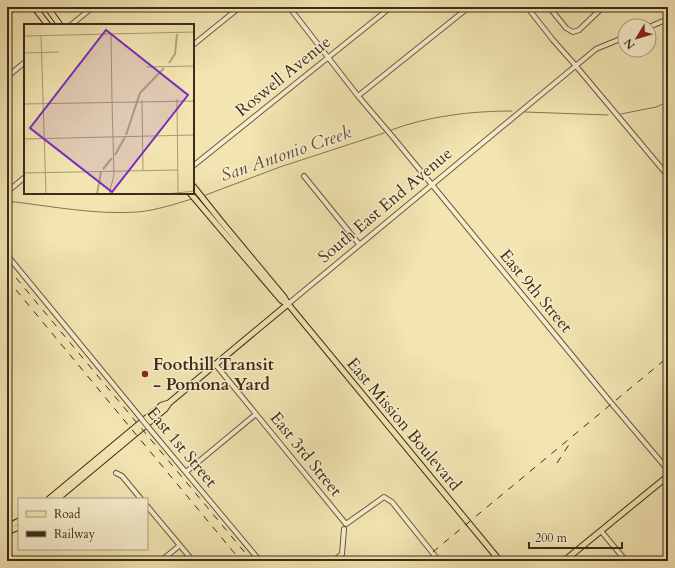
<svg xmlns="http://www.w3.org/2000/svg" width="675" height="568" viewBox="0 0 675 568" font-family="Cardo,serif">
<rect width="100%" height="100%" fill="#f2e5b2"/>
<filter id="stains"><feTurbulence type="fractalNoise" baseFrequency=".005" numOctaves="4"/><feColorMatrix values="0 0 0 0 .2 0 0 0 0 .09 0 0 0 0 .02 0 0 0 .5 -.17"/></filter>
<radialGradient id="worn" r=".72"><stop offset=".6" stop-color="#630" stop-opacity="0"/><stop offset="1" stop-color="#630" stop-opacity=".3"/></radialGradient>
<g fill="none" stroke-linecap="round" stroke-linejoin="round">
<path stroke="#847555" stroke-width="1" d="M525 112 608 115
M621 114 656 107 668 102
M391 130C429 116 471 111 512 111
M203 196 280 167 384 133
M7 201C51 206 94 215 138 212 157 210 175 204 192 199"/>
<defs>
<path id="minor" d="M289 7 358 96 392 136 612 404 668 470
M527 7 553 40 576 66 668 176
M549 7 566 28 573 32 579 30 603 7
M7 14 15 7
M71 25 93 7
M649 27 668 19
M193 45 240 7
M7 77 25 62
M358 96 469 7
M193 166 391 7
M304 176 359 244
M7 192 25 177
M7 255 140 417
M288 304 596 49 625 37
M215 364 346 524 384 497 392 502 439 561
M148 427 260 561
M186 472 256 414
M116 473 122 476 141 499
M147 506 193 561
M601 531 626 561
M161 561 180 545
M333 561 342 554 344 529"/>
<path id="major" d="M34 7 48 25
M47 7 60 25
M193 186 220 220 284 297 288 304 500 561
M190 193 281 300 287 304
M49 499 162 405 169 403
M57 499 165 409 169 403 288 304
M7 527 19 521
M7 532 19 527
M7 554 13 561
M564 561 668 476"/>
</defs>
<use href="#minor" stroke="#695a3e" stroke-width="6"/>
<use href="#major" stroke="#3b2c18" stroke-width="7"/>
<use href="#minor" stroke="#f7eecd" stroke-width="4"/>
<use href="#major" stroke="#f2e5b2" stroke-width="5"/>
<path stroke="#3b2c18" stroke-width="1" stroke-dasharray="7 7" stroke-linecap="butt" d="M7 267 252 561
M7 279 241 561
M557 463 570 443
M422 561 668 357"/>
<defs>
<path id="minor-bridge" d="M140 417 148 427"/>
</defs>
<use href="#minor-bridge" stroke="#695a3e" stroke-width="6" stroke-linecap="butt"/>
<use href="#minor-bridge" stroke="#f7eecd" stroke-width="4"/>
</g>
<circle fill="#8f2418" stroke="#f7eecd" stroke-width="1.5" cx="145" cy="374" r="4"/>
<g text-anchor="middle" dominant-baseline="central" stroke-width="3" stroke-linejoin="round" paint-order="stroke">
<g font-size="17" fill="#3b2c18" stroke="#f7eecd">
<text transform="translate(283 76) rotate(-39)">Roswell Avenue</text>
<text transform="translate(385 205) rotate(-40)">South East End Avenue</text>
<text transform="translate(536 291) rotate(50)">East 9th Street</text>
<text transform="translate(404 424) rotate(50)">East Mission Boulevard</text>
<text transform="translate(182 447) rotate(50)">East 1st Street</text>
<text transform="translate(306 454) rotate(51)">East 3rd Street</text>
</g>
<g font-size="17" font-weight="bold" fill="#3b2c18" stroke="#f7eecd" text-anchor="start">
<text x="153" y="364">Foothill Transit<tspan x="153" dy="20">- Pomona Yard</tspan></text>
</g>
<g font-size="18" font-style="italic" fill="#5f5137" stroke="#f7eecd">
<text transform="translate(286 154) rotate(-19)">San Antonio Creek</text>
</g>
</g>
<g transform="translate(24 24)">
<rect width="170" height="170" fill="#f2e5b2"/>
<path fill="none" stroke="#b4a67e" stroke-width="2" d="M145 39 151 30 153 10M102 111 116 69 140 44M91 131 101 113M79 145 88 134M73 170 77 148"/>
<path fill="none" stroke="#a99b74" stroke-width="1" d="M87 9 88 78M17 11 22 170M0 12 170 8M0 29 35 28M122 43 170 42M153 75 154 170M118 76 119 146M0 80 170 77M0 115 170 111M0 149 154 146M85 170 90 151 88 78M143 170 170 167"/>
<path fill="#7b2cbf" fill-opacity="0.15" stroke="#7b2cbf" stroke-width="2" d="M82 6 164 71 88 168 6 104Z"/>
<rect width="170" height="170" fill="none" stroke="#3b2c18" stroke-width="2"/>
</g>
<rect width="675" height="568" fill="none" stroke="#f2e5b2" stroke-width="24"/>
<rect x="8" y="8" width="659" height="552" fill="none" stroke="#3b2c18" stroke-width="2"/>
<rect x="12" y="12" width="651" height="544" fill="none" stroke="#3b2c18"/>
<rect x="18" y="498" width="130" height="52" fill="#f7eecd" stroke="#aca085"/>
<rect x="26" y="511" width="20" height="6" fill="#f2e5b2" stroke="#aca085"/>
<text x="54" y="518" font-size="12" fill="#3b2c18">Road</text>
<rect x="26" y="531" width="20" height="6" fill="#3b2c18" stroke="#aca085"/>
<text x="54" y="538" font-size="12" fill="#3b2c18">Railway</text>
<g transform="translate(637 38) rotate(232)"><circle r="19" fill="#f7eecd" stroke="#aca085"/>
<path d="M0-3L7 15L0 10L-7 15Z" fill="#8f2418"/>
<text y="-6" font-size="11" font-weight="bold" text-anchor="middle" fill="#3b2c18">N</text>
</g>
<path d="M529 542v6h93v-6" fill="none" stroke="#3b2c18" stroke-width="2"/>
<text x="535" y="542" font-size="12" fill="#3b2c18" stroke="#f7eecd" stroke-width="3" paint-order="stroke">200 m</text>
<rect width="100%" height="100%" filter="url(#stains)"/>
<rect width="100%" height="100%" fill="url(#worn)"/>
</svg>
